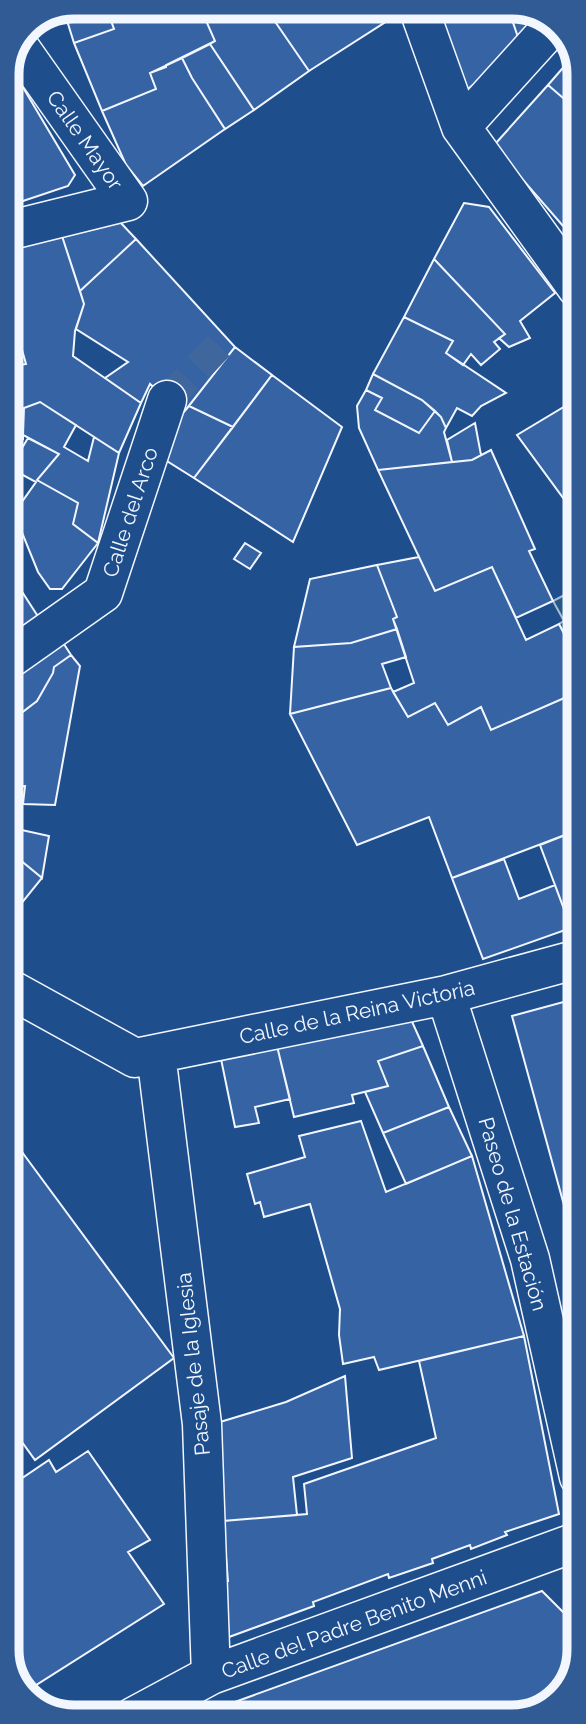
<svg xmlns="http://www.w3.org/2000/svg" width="586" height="1724" viewBox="0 0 586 1724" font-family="Raleway,sans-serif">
<rect width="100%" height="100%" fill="#1f4e8c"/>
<path fill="#245a82" stroke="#a8bbd7" stroke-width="2" d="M578 588V661L559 624 564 621 553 601Z"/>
<path fill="#3563a3" stroke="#f2f6ff" stroke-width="2" d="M74 7H106L114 29 74 43 64 11Z
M106 7H200L215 41 166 65V67L150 73 156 89 102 111 74 43 114 29Z
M200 7H265L309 71 254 110 210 44 215 41Z
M265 7H381L387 21 309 71Z
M436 7 508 8 522 49 465 91Z
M508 8H520L546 19 522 49Z
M210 44 254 110 225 129 192 78 182 58Z
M575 54 577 57V110L548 85Z
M182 58 192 78 225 129 143 186 126 165 102 111 156 89 150 73Z
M8 68 21 84 7 93V70Z
M21 84 75 175 68 186 20 202 7 177V93Z
M548 85 577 110V131L573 136 577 140V242L496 149V143Z
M7 177 20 202 7 205Z
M464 203 489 207 555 293 520 321 530 338 509 347 499 338 505 334 434 259Z
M119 221 136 239 80 291 62 236Z
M62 236 84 304 75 331 73 356 141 403 119 453 40 402 8 414V367L26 364 7 297V249Z
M136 239 235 347 183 413 150 384 141 403 105 378 128 362 76 329 84 304 80 291Z
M434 259 505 334 494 342 500 349 481 365 471 354 463 365 446 353 453 341 404 317Z
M7 297 26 364 8 367Z
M404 317 453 341 446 353 506 393 481 406 472 416 457 408 446 428 441 417 422 400 373 374Z
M235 347 272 375 233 427 189 406Z
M373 374 422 400 435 411 419 433 375 410 382 398 366 390Z
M272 375 342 427 293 542 194 478Z
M366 390 382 398 375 410 419 433 435 411 441 417 446 428 444 432 452 462 378 470 359 428 357 406Z
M577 399V517L517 435Z
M40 402 76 425 64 447 88 461 94 437 119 453 98 543 73 524 78 503 37 480 59 454 23 435 24 408Z
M189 406 233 427 194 478 159 456 179 411 183 413Z
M24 408 23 435V439L10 436V413Z
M475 423 481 455 472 460 452 462 447 440Z
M28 438 59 454 37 480 78 503 73 524 98 543 62 589H50L38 572 14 513 36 482 10 468Z
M491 450 535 549 529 551 553 601 516 618 492 567 435 591 378 470 472 460Z
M245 543 261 553 250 569 234 559Z
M419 557 435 591 492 567 526 640 559 624 578 661V692L491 730 481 707 448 725 435 703 408 717 393 692 414 683 393 619 397 617 377 565Z
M377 565 397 617 393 619 397 629 351 643 294 647 310 579Z
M8 570 39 618 8 640Z
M397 629 406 657 382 664 391 688 290 714 294 647 351 643Z
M60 638 71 655 54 667 53 673 37 701 8 723V674Z
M71 655 80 666 55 805 23 804 25 786 11 787 10 746 16 744 11 721 37 701 53 673 54 667Z
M391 688 408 717 435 703 448 725 481 707 491 730 578 692V830L452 878 429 817 357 845 290 714Z
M8 827 49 836 42 878 8 850Z
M578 830V925L571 928 540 845Z
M8 850 42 878 8 920Z
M504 859 519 899 555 885 571 928 483 959 452 878Z
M578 998V1256L512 1016Z
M409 1015 423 1046 378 1061 388 1086 352 1095 354 1103 294 1117 277 1046Z
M277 1046 290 1099 255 1107 259 1123 235 1127 221 1059Z
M423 1046 449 1107 383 1133 365 1092 388 1086 378 1061Z
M449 1107 472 1156 406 1184 383 1133Z
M361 1121 386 1192 472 1156 524 1336 379 1370 374 1357 343 1364 339 1335 340 1309 310 1204 264 1217 260 1202 255 1204 247 1174 305 1157 299 1136Z
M8 1133 174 1358 35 1460 9 1424Z
M524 1336 559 1514 505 1532 507 1535 471 1549 470 1545 432 1559 433 1563 389 1578 388 1574 313 1602 314 1606 229 1637 225 1581H228L223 1521 307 1514 304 1484 436 1438 419 1361Z
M345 1376 352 1458 293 1477 297 1515 223 1521 220 1422 286 1402Z
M88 1451 150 1540 128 1552 164 1604 25 1692 9 1667V1487L49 1460 56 1472Z
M542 1591 563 1612 579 1613V1650L565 1691 529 1715 196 1716Z"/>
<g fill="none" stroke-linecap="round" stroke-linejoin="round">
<path stroke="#3f679d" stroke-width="30" stroke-dasharray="30 15" stroke-linecap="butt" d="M167 400 226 338"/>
<defs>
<path id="minor" d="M418 7 461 127 577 288
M461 127 555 23
M7 231 128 201 18 45
M8 660 103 593 167 400
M8 988 135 1058 446 995 578 959
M446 995 530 1259 579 1477
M156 1054 202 1424 211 1675
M133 1717 211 1675 579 1541"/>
</defs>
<use href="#minor" stroke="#f2f6ff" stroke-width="41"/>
<use href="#minor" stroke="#1f4e8c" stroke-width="38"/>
</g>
<g text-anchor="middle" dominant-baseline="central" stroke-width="5" stroke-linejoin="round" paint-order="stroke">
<g font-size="21" fill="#f2f6ff" stroke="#1f4e8c">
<text transform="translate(85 140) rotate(55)">Calle Mayor</text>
<text transform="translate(130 512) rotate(-72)">Calle del Arco</text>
<text transform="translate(357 1012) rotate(-12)">Calle de la Reina Victoria</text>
<text transform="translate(513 1214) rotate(74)">Paseo de la Estación</text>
<text transform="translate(193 1364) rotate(-96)">Pasaje de la Iglesia</text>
<text transform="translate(354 1624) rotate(-20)">Calle del Padre Benito Menni</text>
</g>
</g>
<path d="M0 0H586V1724H0ZM74 19H512A55 55 0 0 1 567 74V1650A55 55 0 0 1 512 1705H74A55 55 0 0 1 19 1650V74A55 55 0 0 1 74 19Z" fill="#305b95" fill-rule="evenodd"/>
<path fill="none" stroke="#f2f6ff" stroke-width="9" d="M74 19H512A55 55 0 0 1 567 74V1650A55 55 0 0 1 512 1705H74A55 55 0 0 1 19 1650V74A55 55 0 0 1 74 19Z"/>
</svg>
